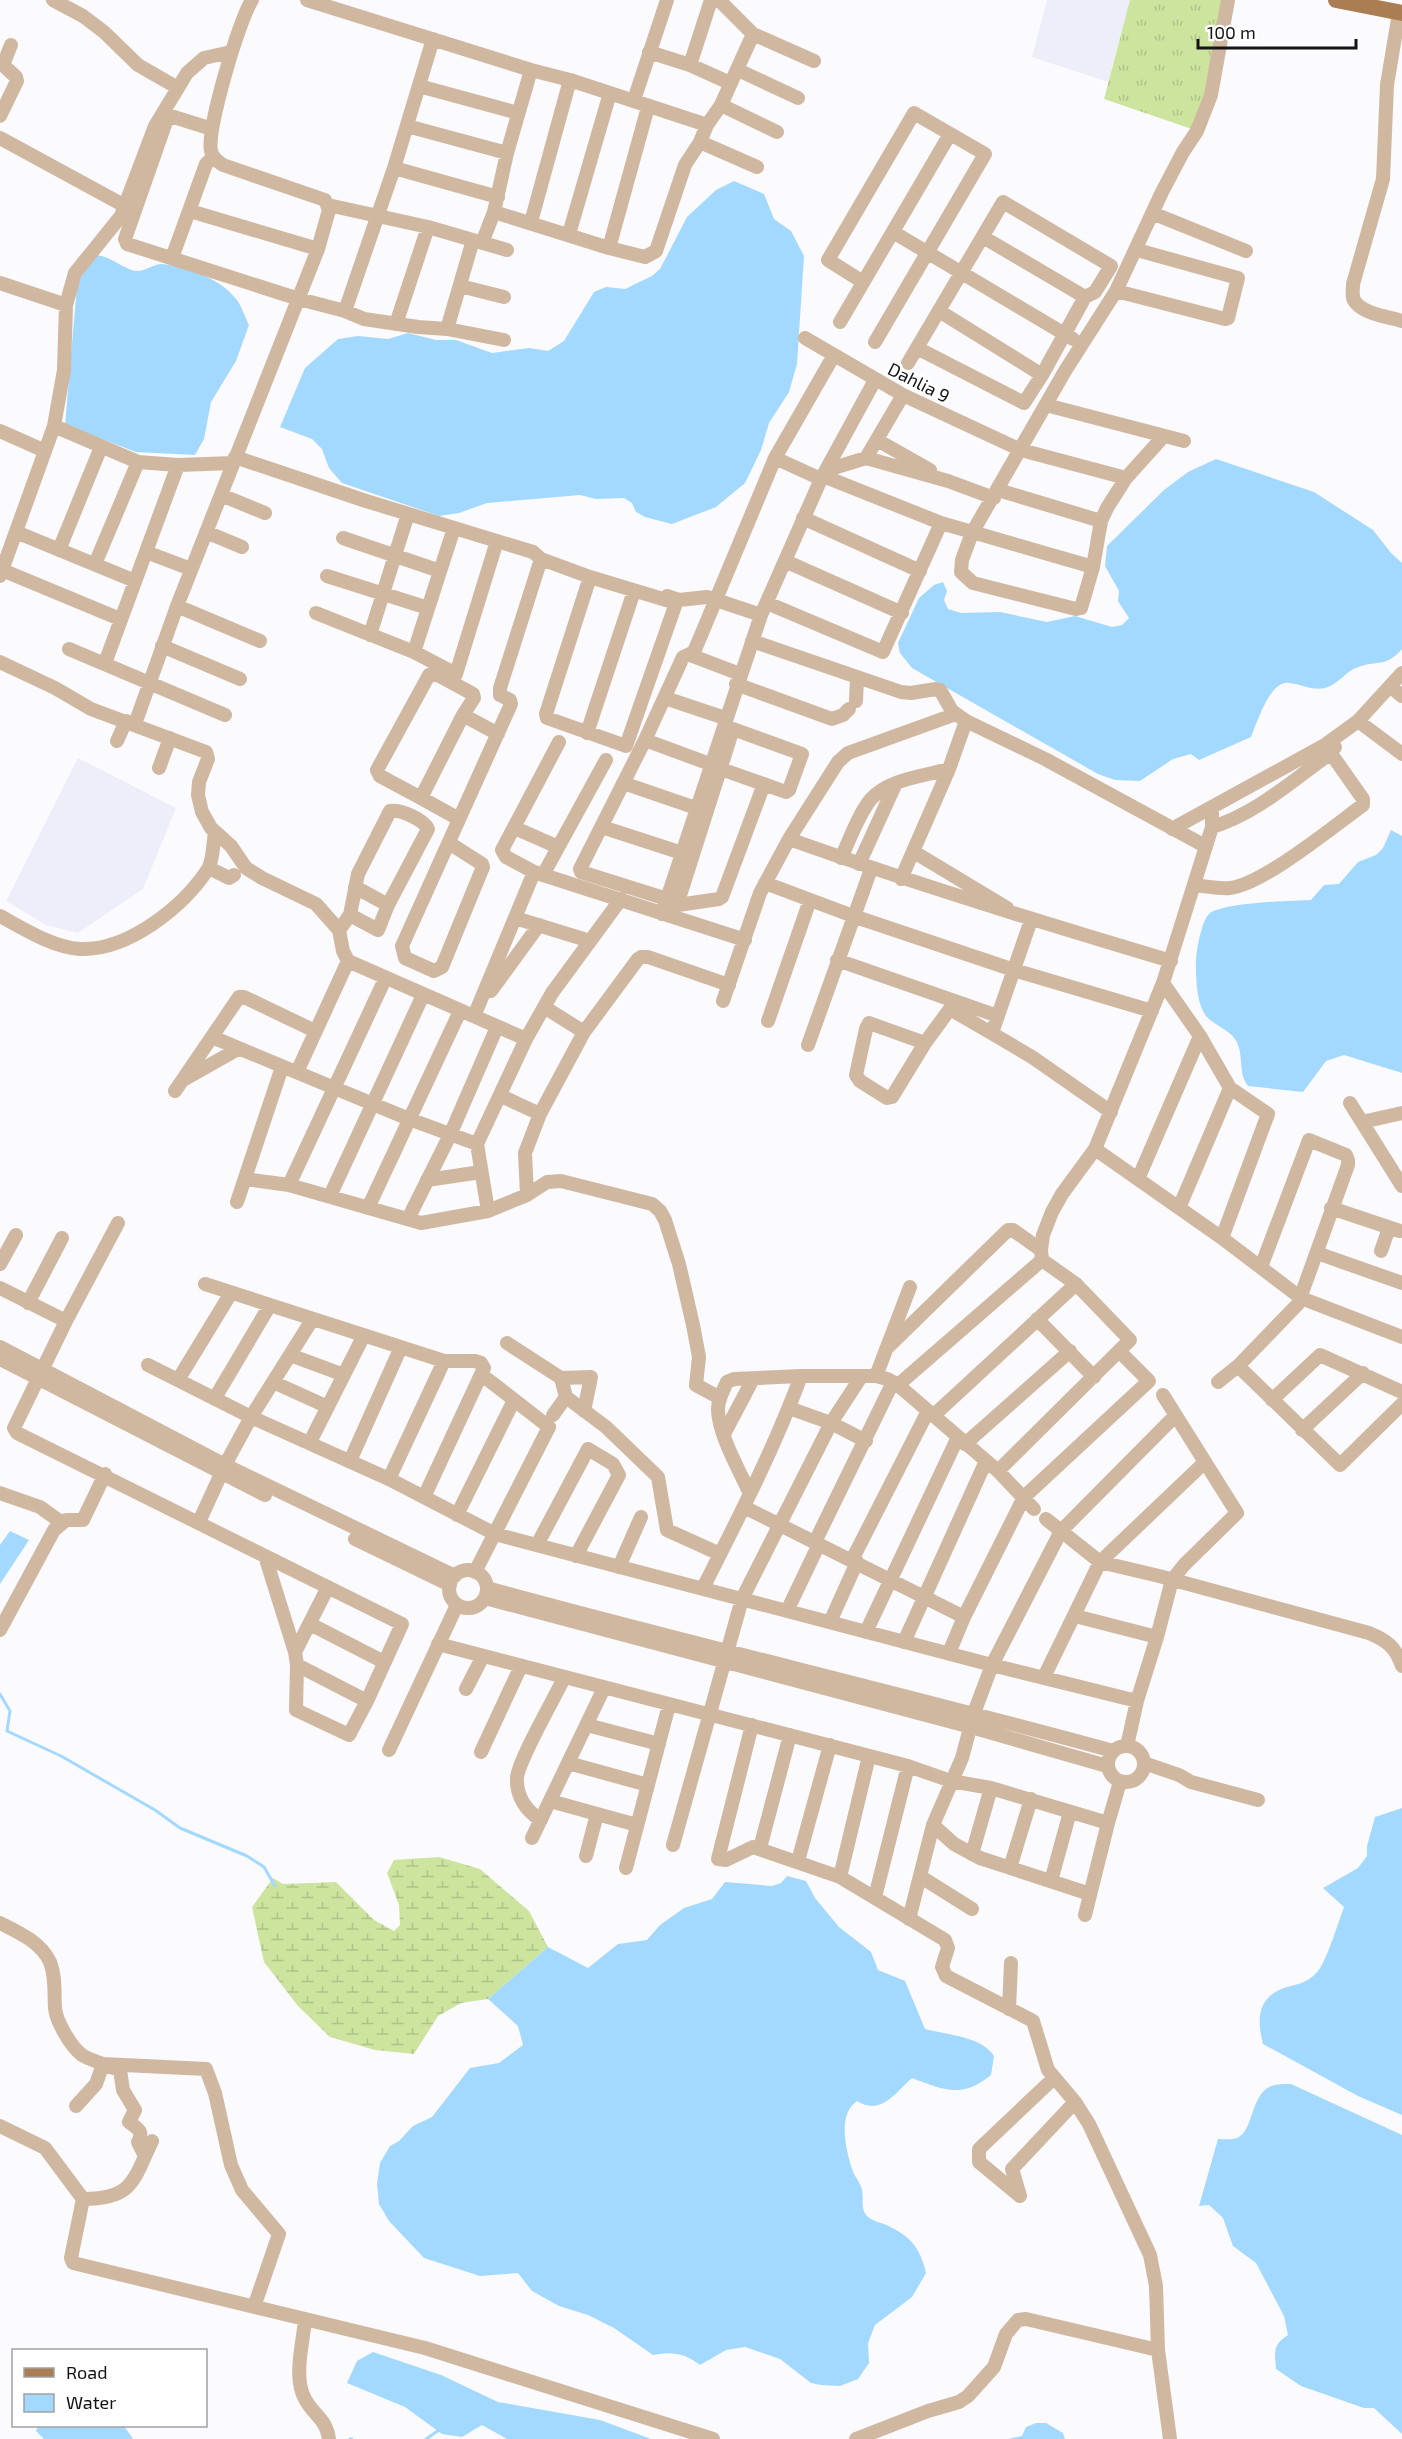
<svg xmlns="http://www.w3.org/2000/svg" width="1402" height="2439" viewBox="0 0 1402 2439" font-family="'Exo 2',sans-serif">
<defs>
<pattern id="grass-tufts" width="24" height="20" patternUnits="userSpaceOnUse" patternTransform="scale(1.5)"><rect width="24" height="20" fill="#cde49f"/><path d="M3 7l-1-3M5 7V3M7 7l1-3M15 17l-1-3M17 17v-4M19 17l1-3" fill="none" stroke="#afc388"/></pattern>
<pattern id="wetland-marsh" width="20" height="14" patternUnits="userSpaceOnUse" patternTransform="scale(1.5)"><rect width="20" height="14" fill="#cde49f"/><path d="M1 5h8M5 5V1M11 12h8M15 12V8" fill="none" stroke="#afc388"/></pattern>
</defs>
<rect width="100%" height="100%" fill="#fafaff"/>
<path fill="#eeeefa" d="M1047 0H1130L1108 82 1032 57Z
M78 758 176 808 143 889 78 933 46 925 6 901Z"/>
<path fill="url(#grass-tufts)" d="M1130 0H1223L1202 107 1192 129 1104 99Z"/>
<path fill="url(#wetland-marsh)" d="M439 1857 480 1869 529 1911 548 1947 488 1999 461 2003 438 2016 414 2054 375 2050 330 2037 298 2006 264 1962 252 1907 273 1878 283 1884 336 1882 374 1920 394 1931 400 1925 399 1905 387 1873 394 1860Z"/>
<path fill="#a4d9ff" d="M734 181 764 194 774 219 791 231 804 256 797 364 789 392 769 423 761 450 745 483 716 507 672 524 645 517 636 512 632 503 624 498 596 499 580 495 487 503 459 513 439 516 342 483 329 468 322 449 312 439 280 427 305 368 338 339 358 336 388 339 408 333 436 340H456L492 353 529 348 548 351 564 341 594 292 606 287 625 289 652 276 660 269 687 217 716 190Z
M97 255C112 257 122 268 135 271 145 272 153 264 162 264 187 266 221 279 237 300 242 307 245 317 249 325L236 361 211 402 204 439 195 455 136 452 65 425 77 286 85 269Z
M1216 459 1314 492 1373 530 1391 553 1402 563V649C1384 669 1377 659 1356 668 1345 672 1339 684 1325 688 1311 691 1302 684 1289 683 1270 680 1257 723 1251 737L1199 760 1191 754 1173 759 1140 781 1115 780 1098 774 912 668 900 653 898 643 919 598 934 585 943 582 947 591 944 600 948 609 961 613 1000 612 1047 622 1075 616 1112 627 1122 625 1129 618 1118 601 1119 591 1105 566 1107 546 1164 490 1188 472Z
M1391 830 1402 836V1073L1344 1055 1326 1061 1303 1092 1248 1086C1237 1072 1245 1054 1235 1039 1228 1029 1214 1025 1206 1016 1197 1004 1196 982 1196 967 1195 956 1201 923 1208 915 1219 902 1293 901 1311 900L1324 885 1339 884 1358 862 1376 855 1383 848Z
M10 1531 29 1540 0 1584V1545Z
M1402 1808V2115L1358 2096 1263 2044C1258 2024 1256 2003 1277 1991 1293 1983 1304 1987 1318 1971 1327 1960 1338 1923 1344 1907L1323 1888 1358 1868 1367 1856V1846L1375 1817Z
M787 1876 806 1881 815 1898 839 1927 871 1952 878 1970 905 1981 925 2029C947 2035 981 2036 994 2056L991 2075C962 2099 944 2090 912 2078 895 2093 881 2116 857 2101 837 2115 846 2149 852 2169 854 2176 861 2183 862 2190 864 2199 860 2208 867 2216 871 2220 878 2222 884 2224 909 2235 920 2246 926 2273L912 2297 875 2325 868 2343 869 2363 858 2379 840 2386 821 2385 811 2383 780 2359 745 2347 726 2350 700 2365C685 2353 672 2351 653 2355L614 2328 588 2315 559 2306 532 2291 518 2273 480 2276 424 2258 389 2221 379 2204 377 2184 380 2163 390 2146 399 2141 413 2126 432 2117 470 2068 499 2063 523 2045 518 2026 488 1999 548 1947 588 1968 618 1944 647 1940 660 1925 684 1908 712 1899 725 1882 772 1886 781 1883Z
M1291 2084 1402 2135V2434L1374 2408H1364L1301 2386 1276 2369C1275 2352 1272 2345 1288 2335L1284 2316 1256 2263 1233 2246 1223 2218 1209 2205 1199 2206 1218 2139C1223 2139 1232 2140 1237 2138 1254 2131 1250 2095 1271 2086 1277 2084 1285 2084 1291 2084Z
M373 2352 441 2375 498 2402 600 2420 651 2439H507L482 2425 462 2437 442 2434 405 2407 347 2383 357 2361Z
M1036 2423H1046L1063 2433 1065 2439H1008L1022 2436 1026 2427Z
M38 2426H124L133 2439H44L36 2431Z"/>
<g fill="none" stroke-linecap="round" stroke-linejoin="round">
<path stroke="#a4d9ff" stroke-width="3" d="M0 1694 10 1711 7 1731 61 1756 155 1810 180 1828 247 1856 264 1867 275 1886
M350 2439H352
M426 2439 439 2430"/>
<path stroke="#d0b7a0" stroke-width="14" d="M53 0 83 16 104 32 138 65 178 88
M307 0 531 70 570 80 707 125
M719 0 753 34
M1399 13 1387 85 1383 179 1353 284C1353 291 1351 298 1356 303 1365 314 1389 317 1402 321
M649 52 690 65 730 83
M690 65 711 0
M738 70 798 98
M419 86 518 113
M634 100 667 0
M721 105 777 132
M0 116 17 81 16 77 3 65 11 45
M407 126 507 153
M212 129 174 117 167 119 125 239 127 244 299 299 345 311 364 319 418 327 447 329 504 340
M0 138 125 206
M700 142 757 167
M394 168 498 197
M328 205 428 227 507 250
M190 211 318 249
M494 212 609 248 645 257 656 251 685 165 700 142 707 125 721 105 753 34 814 61
M1152 213 1246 251
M531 222 570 80
M893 232 1073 339
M569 234 610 93
M983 237 1085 297
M482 243 494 212 507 153 531 70
M609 248 648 107
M172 258 206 164 213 157
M863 282 828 260 914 113 985 154 875 342
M0 283 66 305
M460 286 504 297
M1116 291 1225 319 1228 318 1238 278 1137 250
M345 311 394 168 433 39
M939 311 1042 375
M840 322 950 134
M396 324 428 227
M447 329 473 240
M805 338 903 395 1021 450 1126 478
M908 363 1003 202 1111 266 1095 292 1085 297 1042 375 1024 403 917 348
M1046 405 1184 441
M54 426 138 462 178 465 233 463
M0 431 45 451
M1163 437 1126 478 1107 508 1101 521 1093 567 1081 608 1076 609 973 583 961 572 962 560 972 533 1065 371 1116 291 1162 192 1183 152 1197 131 1211 95 1228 0
M877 440 930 470
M235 457 366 501 533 552 541 559 590 577 676 603 626 746 547 718 546 714 590 577
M775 458 821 479
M866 458 948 481 994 498
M827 470 866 458 903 395
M823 476 941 523 1093 567
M998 490 1101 521
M221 495 265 513
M803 518 920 571
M16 532 135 581
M206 532 242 547
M343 538 440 571
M59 550 101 447
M146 552 191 569
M785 561 902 613
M95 564 138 462
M2 570 120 619
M0 576 54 426 64 370 66 305 75 273 121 216 155 126 187 73 204 58 231 52
M327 576 428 608
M667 596 679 600 707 597 761 615
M767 603 883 652 941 523
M177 606 260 641
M316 613 414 652 456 674 497 541
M370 635 408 514
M752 641 901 692 911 693 936 689 940 690 952 711 966 721 1045 759 1205 846
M162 646 240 679
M69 649 225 715
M414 652 454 528
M690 655 740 674
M0 662 55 688 91 709 206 752 208 759 199 782 198 795 202 812 211 828 231 846 246 868 262 878 316 904 339 930 343 951 348 961 297 1072
M105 663 178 465
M736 684 832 719 843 715 849 709
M1390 686 1402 696
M665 698 725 718
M856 701 857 678
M1358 721 1402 754
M135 724 177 606 318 249 329 210 325 200 223 165C217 161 213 158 211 151 206 131 239 20 252 0
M587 733 634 591
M645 740 710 764
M117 741 126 721
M559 742 502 850 506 857 534 872 745 940
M159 768 170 738
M623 783 696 808
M421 798 380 776 377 770 429 675H438L473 694 474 698 463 715
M459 819 421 798 425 790 463 715 498 734
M602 827 682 853
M1212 827C1256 814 1293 780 1331 753L1335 747
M515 828 558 847
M1172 829 1325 745 1358 721 1402 673
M789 839C915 884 1043 923 1171 961
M449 843 482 864 483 867 442 967 434 971 405 958 402 946 511 704 510 700 500 695V688L541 559
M914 852 1007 908
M841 858C850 839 858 815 871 799 889 779 924 776 949 769
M859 864 896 783
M209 868 229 878 234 875
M543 875 606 760
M901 879 949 769 966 721
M765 883 853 916 1014 970 1152 1011
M1194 885C1205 886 1219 889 1230 888 1262 885 1334 826 1363 805V799L1325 745
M355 887 388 905
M667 899 581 872 580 869 645 740 683 657 694 652 775 458 834 355
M677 905 733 729 802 754 789 790 786 792 721 769
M671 906 719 899 722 897 764 784
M662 914 761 615 821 479 875 380
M0 916C24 929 52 947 80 949 128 951 183 907 208 869 213 861 213 844 215 833
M515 918 590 941
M1031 920 993 1030V1034L1032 1057 1111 1112
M339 930 350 915 358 874 390 811C401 809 424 820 428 829L388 905 378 930 350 915
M837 960 998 1016
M348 961 526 1039
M1163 983 1200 1036 1230 1088 1268 1114 1222 1238
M491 991 539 925
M723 1001 760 893 789 839 838 762 848 753 956 714
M544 1007 584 1032
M477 1009 534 872
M950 1009 993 1034
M768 1021 810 900
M212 1037 409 1119 477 1144 488 1211
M925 1043 869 1023 866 1029 856 1075 860 1081 887 1098 892 1097 925 1043 955 1002
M808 1045 871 869
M185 1079 238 1049
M175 1091 239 997H244L315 1031
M501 1096 540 1114
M1350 1103 1402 1186
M1362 1122 1402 1113
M477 1144 526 1039 552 993 621 899
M1095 1149 1222 1238 1301 1298 1402 1337
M245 1179 289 1185 421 1223 488 1211 527 1195 547 1182 561 1181 652 1204 660 1211 665 1220 679 1264 693 1325 699 1357 696 1385 720 1398
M1138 1179 1200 1036
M427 1180 481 1172
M289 1185 385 979
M527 1195 525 1153 540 1114 584 1032 638 959 641 957H648L729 985
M330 1196 423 995
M237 1202 282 1067
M368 1208 460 1011
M1179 1208 1230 1088
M1331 1208 1400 1231
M408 1219 450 1135 497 1027
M118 1223 66 1321 14 1428 17 1433 402 1624 367 1701 349 1735 296 1710 297 1665 295 1652 265 1556
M1381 1251 1389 1228
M1317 1253 1402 1283
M1042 1260 1041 1250 1043 1235 1052 1212 1062 1194 1095 1149 1163 983 1212 827V809
M0 1264 16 1235
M205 1284 444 1361 389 1479
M0 1288 66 1321
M28 1303 62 1238
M1037 1319 1094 1377
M507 1343 561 1378 566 1397 606 1427 658 1477 667 1530 720 1554
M0 1347 225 1465 455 1576
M886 1349 1008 1230H1013L1041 1250
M290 1355 344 1375
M0 1359 265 1495
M148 1365 251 1417 389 1479 495 1534 992 1665 1137 1701
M1238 1366 1340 1465 1402 1404
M876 1376 910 1287
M561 1378 591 1377 584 1411
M178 1380 231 1293
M273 1382 328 1407
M1218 1382 1238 1366 1298 1304 1348 1165V1160L1346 1155 1309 1140 1261 1267
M898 1385 1042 1260 1076 1284 1130 1340 998 1471
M215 1398 270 1305
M1272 1400 1320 1355 1402 1392
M789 1408 831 1423 861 1377
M553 1415 566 1397
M933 1416 1076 1284
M1302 1430 1363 1373
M724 1434 753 1379
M310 1442 364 1335
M965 1444 1070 1351
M350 1461 401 1347
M0 1493 40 1507 62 1523
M750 1494C740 1471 718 1434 718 1409 718 1400 723 1390 727 1382L734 1379 801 1376H876L887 1379 898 1385 998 1471 1034 1509
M424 1497 484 1368 481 1363 475 1361H444
M744 1507 964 1617
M457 1515 514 1400
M1046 1519 1100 1562 1159 1576 1369 1633C1386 1640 1396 1647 1402 1666
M199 1522 225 1465 251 1417 312 1320
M355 1539 450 1585
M815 1542 893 1382
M537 1545 588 1449 613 1464 619 1475 576 1556
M852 1560 928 1411
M619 1567 641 1517
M449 1589a19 19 0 1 1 38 0a19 19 0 1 1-38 0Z
M475 1572 549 1427 482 1375
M487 1588C695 1645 905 1694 1113 1751
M703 1588C738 1519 774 1449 801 1376
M485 1598 971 1727 1107 1766
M787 1611 819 1544
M1075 1616 1157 1637
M830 1622 857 1562
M310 1624 384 1662
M0 1630 54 1530 66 1520H83L105 1474
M866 1632 958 1437
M904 1642 986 1461
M438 1644 908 1766 951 1781 991 1788 1108 1823 1120 1782
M295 1652 328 1587
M949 1653 964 1617 1024 1497 1149 1381 1119 1351
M297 1665 367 1701
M1044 1677 1100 1562 1205 1462
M466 1689 483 1656
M587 1725 659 1744
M752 1725 718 1859 726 1860 753 1847 840 1877 945 1940 948 1948 942 1967 946 1976 1033 2021 1048 2070 1075 2102 1089 2124 1150 2255 1156 2286 1158 2350 1170 2439
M1108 1764a18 18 0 1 1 36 0a18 18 0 1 1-36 0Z
M1127 1746 1137 1701 1157 1637 1172 1580 1184 1565 1237 1513 1163 1395
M389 1750 457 1605
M481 1752 521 1666
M568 1763 648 1785
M1144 1763 1179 1775 1191 1782 1258 1800
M550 1801 637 1825
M541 1820C526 1811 516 1796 517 1778 518 1761 555 1697 564 1678
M933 1825 954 1844 980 1858 1090 1894
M532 1838 604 1688
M673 1845 742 1599 831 1423 866 1441
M760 1848 790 1735
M972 1854 991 1788
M586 1856 597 1814
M798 1861 830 1745
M626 1868 669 1705
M1010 1868 1031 1799
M840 1877 869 1756
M921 1877 972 1909
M1051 1881 1070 1812
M875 1897 908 1766
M1085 1915 1108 1823
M909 1919 933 1825 962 1758 974 1713 992 1665 1061 1531 1175 1416
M0 1923C18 1932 41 1942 50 1962 56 1977 54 1992 55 2008 56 2021 71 2047 82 2055 88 2059 96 2061 103 2064L96 2084 76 2106
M1009 2009 1011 1963
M103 2064 206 2069 215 2093 231 2165 242 2190 279 2234 254 2307
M108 2066 120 2070 123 2090 135 2110 129 2122C138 2129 144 2131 138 2142L145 2156
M0 2126 45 2148 83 2199 71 2258 73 2263 425 2348 713 2439
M1020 2196 979 2162V2149L1054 2078
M1020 2196 1012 2169 1075 2102
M83 2199C133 2199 133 2181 152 2141
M305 2320C303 2343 293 2378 305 2399 314 2416 326 2418 329 2439
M856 2439 928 2411 959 2402 968 2396 994 2367 1006 2334 1018 2320 1026 2319 1158 2350"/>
<path stroke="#aa7e52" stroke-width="16" d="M1336 0 1402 13"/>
</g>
<g text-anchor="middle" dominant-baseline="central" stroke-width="6" stroke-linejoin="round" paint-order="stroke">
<g font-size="18" fill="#141416" stroke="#fff">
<text transform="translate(919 382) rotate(27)">Dahlia 9</text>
</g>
</g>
<rect x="12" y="2349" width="195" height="78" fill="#ffffff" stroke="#a1a1a2" stroke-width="1.5"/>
<rect x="24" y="2368" width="30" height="9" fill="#aa7e52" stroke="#a1a1a2" stroke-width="1.5"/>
<text x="66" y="2379" font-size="18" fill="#141416">Road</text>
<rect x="24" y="2394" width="30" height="18" fill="#a4d9ff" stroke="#a1a1a2" stroke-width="1.5"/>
<text x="66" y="2409" font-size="18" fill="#141416">Water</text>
<path d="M1198 39v9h158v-9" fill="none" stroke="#141416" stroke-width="3"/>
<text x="1207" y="39" font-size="18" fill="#141416" stroke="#ffffff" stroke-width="4.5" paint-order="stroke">100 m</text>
</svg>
